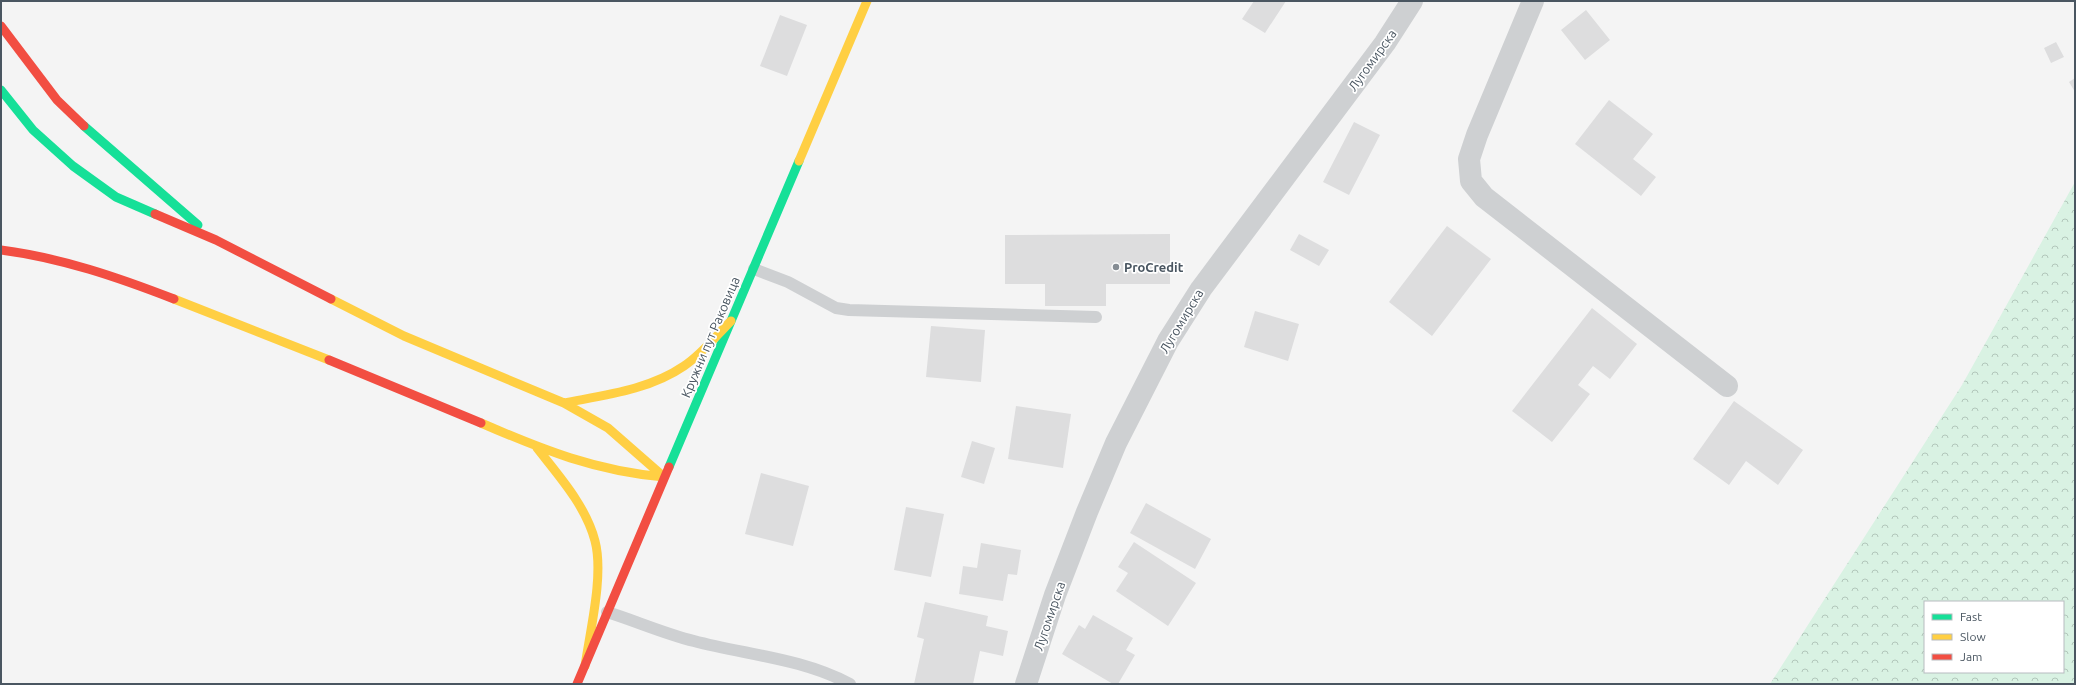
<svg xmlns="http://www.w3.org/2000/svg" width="2076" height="685" viewBox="0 0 2076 685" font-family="Ubuntu,sans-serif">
<defs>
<pattern id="forest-crowns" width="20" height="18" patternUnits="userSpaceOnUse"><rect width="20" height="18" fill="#d9f2e3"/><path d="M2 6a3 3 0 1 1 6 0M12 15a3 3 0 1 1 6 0" fill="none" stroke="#b2c7bb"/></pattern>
</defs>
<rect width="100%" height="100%" fill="#f4f4f4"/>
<path fill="url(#forest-crowns)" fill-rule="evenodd" d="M2075 182V684H1770L1962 385ZM1925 602H2063V672H1925Z"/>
<path fill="#ddddde" d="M1254 1H1286L1265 33 1242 19Z
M1586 10 1610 40 1585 60 1561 30Z
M780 15 807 25 787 76 760 66Z
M2056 42 2064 57 2051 63 2044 48Z
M2075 78V92L2069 82Z
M1609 100 1653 134 1633 159 1656 177 1641 196 1575 144Z
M1354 122 1380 135 1349 195 1323 182Z
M1447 226 1491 259 1432 336 1389 302Z
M1170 234V284H1106V306H1045V284H1005V235Z
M1299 234 1329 250 1319 266 1290 250Z
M1592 308 1637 344 1610 379 1593 366 1578 385 1590 394 1552 442 1512 411Z
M1255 311 1299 324 1288 361 1244 347Z
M931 326 985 330 981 382 926 377Z
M1734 401 1803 450 1778 485 1746 461 1729 485 1693 459Z
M1016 406 1071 414 1063 468 1008 459Z
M972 441 995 448 984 484 961 477Z
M761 473 809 486 793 546 745 534Z
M1146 503 1211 539 1195 569 1130 533Z
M906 507 944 514 931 577 894 570Z
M1134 542 1196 583 1168 626 1116 591 1128 573 1118 567Z
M981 543 1021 550 1017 575 1008 574 1003 601 959 594 963 566 977 568Z
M925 602 988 616 986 626 1008 631 1003 656 980 651 973 684H914L924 639 917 637Z
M1093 615 1133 638 1126 650 1135 655 1118 684H1113L1062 654 1079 625 1085 629Z"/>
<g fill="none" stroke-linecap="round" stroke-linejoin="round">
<path stroke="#ced0d2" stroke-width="12" d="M754 269 788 282 836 308 849 310 1096 317
M607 612C636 621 665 634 694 641 747 655 801 658 850 684"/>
<path stroke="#ced0d2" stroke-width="22" d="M1533 1 1477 135 1469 159 1471 181 1484 197 1727 386
M1026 684 1055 595 1087 512 1116 443 1168 341 1201 289 1385 43 1412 1"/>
<path stroke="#16e098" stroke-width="9" d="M1 90 33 130 73 166 116 197 155 214
M84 126 198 225
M669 467 799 161"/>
<path stroke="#ffcf43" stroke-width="9" d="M799 161 867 1
M174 299 329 360
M331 299 404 336 564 403 608 428 664 477
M564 403C605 395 649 390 684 366 702 354 716 336 731 321
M481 423C543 450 596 471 664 477
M537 448C559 476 586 506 595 541 604 575 590 631 585 666"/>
<path stroke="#f24e42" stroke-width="9" d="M1 26 57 100 84 126
M155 214 216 240 331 299
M1 250C62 258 117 277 174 299
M329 360 481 423
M577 684 669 467"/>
</g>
<circle fill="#868d94" stroke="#fff" stroke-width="1.5" cx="1116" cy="267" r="4"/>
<g text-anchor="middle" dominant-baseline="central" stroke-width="3.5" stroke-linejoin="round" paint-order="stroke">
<g font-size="13" fill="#4a5661" stroke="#fff">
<text transform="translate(1372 60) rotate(-54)">Лугомирска</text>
<text transform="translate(1181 321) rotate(-59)">Лугомирска</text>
<text transform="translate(710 337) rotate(-67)">Кружни пут Раковица</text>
<text transform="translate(1049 616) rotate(-71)">Лугомирска</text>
</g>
<g font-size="13" font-weight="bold" fill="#4a5661" stroke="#fff" text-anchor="start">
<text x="1124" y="267">ProCredit</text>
</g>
</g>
<rect width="2076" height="685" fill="none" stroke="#4a5661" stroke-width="4"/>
<rect x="1924" y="601" width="140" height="72" fill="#ffffff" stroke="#b7bbc0"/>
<rect x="1932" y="614" width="20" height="6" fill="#16e098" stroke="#b7bbc0"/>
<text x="1960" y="621" font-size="12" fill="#4a5661">Fast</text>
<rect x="1932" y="634" width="20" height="6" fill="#ffcf43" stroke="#b7bbc0"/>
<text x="1960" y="641" font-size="12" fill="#4a5661">Slow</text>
<rect x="1932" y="654" width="20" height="6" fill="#f24e42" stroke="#b7bbc0"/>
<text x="1960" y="661" font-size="12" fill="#4a5661">Jam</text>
</svg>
